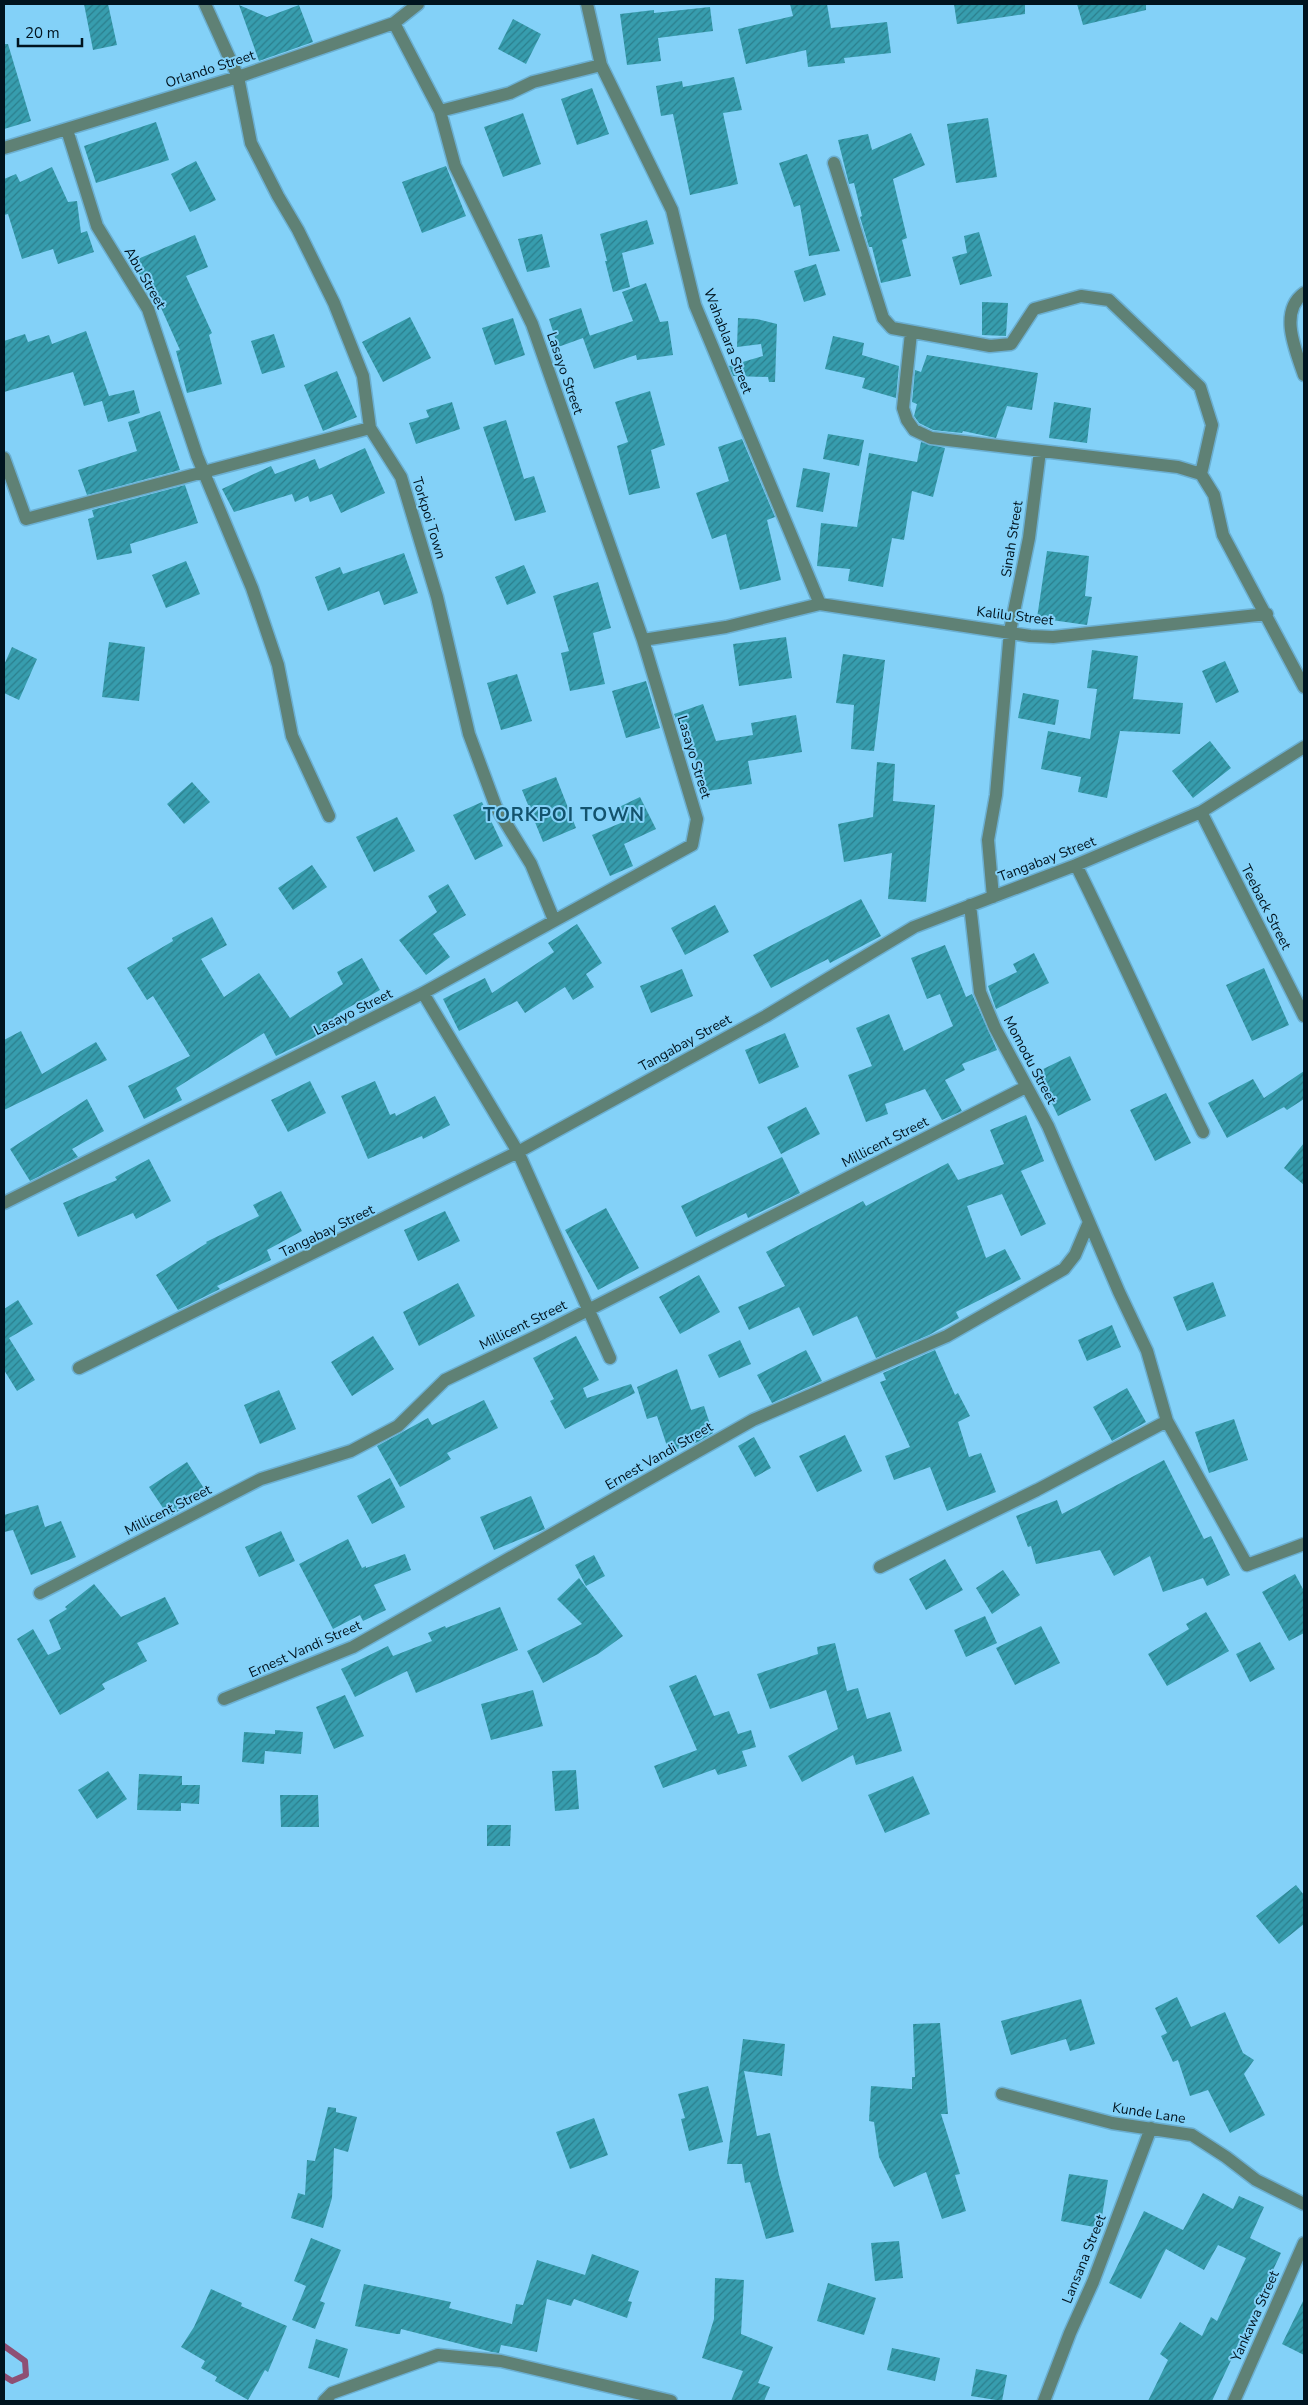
<svg xmlns="http://www.w3.org/2000/svg" width="1308" height="2405" viewBox="0 0 1308 2405" font-family="'Nunito Sans',sans-serif">
<defs>
<pattern id="building-hatch" width="6" height="6" patternUnits="userSpaceOnUse" patternTransform="scale(1.25)"><rect width="6" height="6" fill="#379dae"/><path d="M-1 1l2-2M0 6l6-6M5 7l2-2" fill="none" stroke="#2c7f8d"/></pattern>
</defs>
<rect width="100%" height="100%" fill="#83d1f8"/>
<g fill="none" stroke-linecap="round" stroke-linejoin="round">
<path stroke="#8e5074" stroke-width="6" d="M4 2346 25 2361 26 2375 12 2381 4 2376"/>
</g>
<path fill="url(#building-hatch)" d="M84 4H108L117 45 93 50Z
M790 4H827L831 28 887 22 891 53 844 58 845 63 808 67 806 50 746 64 738 29 793 16Z
M954 4H1025V14L957 24Z
M1077 4H1146V10L1083 25Z
M239 5 267 17 299 5 313 42 259 61Z
M710 7 713 31 658 38 661 61 627 65 620 14 654 10V13Z
M513 19 541 34 526 64 498 49Z
M4 44H8L31 121 4 129Z
M734 77 742 110 723 113 738 184 690 195 673 114 661 116 656 86 682 81 683 87Z
M592 88 609 134 577 145 561 99Z
M523 113 541 164 503 177 484 127Z
M988 118 997 177 956 183 947 124Z
M156 122 169 160 96 183 84 146Z
M911 133 925 165 893 179 907 238 902 240 911 276 881 283 872 247H869L860 217 862 216 854 183 849 184 838 140 868 134 872 150Z
M807 154 832 228 840 251 809 256 800 205 794 207 779 163Z
M196 161 216 200 190 212 171 174Z
M446 166 466 216 422 233 402 182Z
M52 167 68 202 77 201 81 233 87 231 94 252 58 264 53 249 22 259 8 214 4 215V179L16 174 20 182Z
M647 220 654 244 622 253 630 287 613 292 605 261H607L600 234Z
M979 232 992 276 960 285 952 257 967 253 964 236Z
M542 234 550 267 527 272 518 239Z
M195 235 208 267 186 276 212 333 209 335 222 384 187 393 176 351 180 350 153 290 147 292 133 261Z
M816 264 826 295 804 302 794 271Z
M646 283 660 322 668 321 673 355 637 360 636 355 594 369 583 338 558 347 549 319 581 308 590 336 586 337 633 321 622 292Z
M982 302 1008 303 1006 336 982 335Z
M410 317 431 358 383 382 362 342Z
M513 318 525 355 495 365 482 328Z
M738 318 757 319 777 324 775 382H769L768 377 733 376 729 366 763 356 761 344 737 347Z
M86 331 109 396 134 390 140 413 108 422 102 401 84 406 73 372 4 392V341L25 334 28 342 49 335 52 344Z
M274 334 285 367 262 374 251 341Z
M833 336 864 343 862 355 899 366 896 398 862 388 865 378 825 369Z
M927 355 1038 373 1032 410 1007 406 996 438 963 431 962 433 933 430 919 423 914 416 917 404 912 402 915 370 921 372Z
M337 371 357 417 323 431 304 385Z
M650 391 665 445 651 450 660 488 629 495 617 446 628 442 615 402Z
M452 402 460 429 416 444 409 423 429 417 426 410Z
M1054 402 1091 408 1087 443 1049 438Z
M160 411 180 470 87 495 78 470 137 451 128 422Z
M506 420 524 479 534 476 546 512 515 521 483 427Z
M828 434 864 440 859 466 823 459Z
M742 439 775 517 767 520 781 580 740 590 726 534 712 539 696 493 729 481 718 447Z
M921 442 945 448 933 497 912 491 904 540 892 538 883 587 848 581 850 569 817 566 821 523 857 527 869 453 917 462Z
M365 448 385 493 341 513 332 494 310 502 308 496 295 502 292 494 234 512 222 489 271 466 275 474 315 459 319 469Z
M803 468 830 473 823 512 796 507Z
M185 485 198 523 130 544 132 553 97 560 88 519 94 517 92 510Z
M1047 551 1089 556 1085 596 1092 597 1087 625 1037 618Z
M404 553 418 593 384 605 379 591 328 611 315 577 340 567 343 574Z
M186 561 200 594 166 608 152 575Z
M524 565 536 593 507 605 495 577Z
M598 582 611 628 593 633 605 684 570 691 561 653 569 651 553 596Z
M786 637 792 678 739 686 733 644Z
M109 642 145 647 139 701 102 697Z
M12 647 37 659 19 700 4 693V665Z
M1092 650 1138 656 1133 699 1183 703 1180 734 1120 731 1107 798 1078 792 1081 777 1041 769 1048 731 1090 739 1097 689 1087 688Z
M843 654 885 660 874 751 851 749 854 705 836 703Z
M1225 661 1239 692 1216 703 1202 671Z
M517 674 532 721 501 730 487 683Z
M646 681 660 728 626 738 612 691Z
M1023 693 1059 700 1055 725 1018 718Z
M703 704 716 741 753 735 751 723 796 715 802 752 748 761 752 784 701 792 692 739 685 742 674 714Z
M1210 741 1231 768 1193 798 1172 771Z
M877 762 895 764 893 801 935 805 926 902 888 899 892 853 844 862 838 824 873 817Z
M556 777 576 828 543 842 522 790Z
M192 782 210 802 184 824 167 804Z
M640 797 656 829 624 844 633 866 610 876 592 835 623 822 617 808Z
M482 802 503 846 475 860 453 815Z
M397 817 415 851 374 872 356 837Z
M312 865 327 887 293 910 278 888Z
M448 884 466 915 433 934 450 957 426 975 399 940 437 912 428 896Z
M861 899 881 936 830 963 828 959 771 988 753 955Z
M715 905 729 932 685 955 671 928Z
M212 917 227 945 201 959 224 997 259 973 290 1018 343 984 337 972 362 958 380 990 337 1014 341 1020 313 1038 276 1056 264 1033 176 1088 182 1100 144 1119 128 1086 190 1056 153 996 147 1000 127 968 173 941 172 938Z
M577 924 602 963 586 974 594 987 573 1000 565 987 525 1013 517 1001 459 1031 443 999 485 978 492 993 554 952 548 943Z
M945 945 966 997 972 994 997 1050 962 1064 965 1070 945 1080 962 1111 942 1120 925 1089 885 1104 888 1114 866 1122 848 1075 872 1066 856 1028 889 1014 904 1051 953 1026 940 994 927 999 911 958Z
M1034 953 1049 983 996 1009 988 986 1017 972 1013 964Z
M1264 968 1289 1025 1252 1041 1226 985Z
M682 969 693 996 651 1013 640 986Z
M21 1031 42 1074 96 1042 107 1060 4 1110V1040Z
M785 1033 799 1067 759 1084 745 1050Z
M1070 1056 1091 1100 1058 1116 1037 1072Z
M1304 1071V1099L1287 1110 1284 1107 1227 1138 1208 1103 1253 1079 1264 1098Z
M310 1081 326 1113 288 1132 271 1100Z
M375 1081 390 1115 395 1113 396 1116 435 1096 450 1125 423 1139 422 1136 368 1159 341 1096Z
M1166 1093 1191 1143 1155 1161 1130 1110Z
M87 1099 104 1131 72 1149 78 1157 30 1181 10 1149Z
M806 1107 820 1134 781 1154 767 1127Z
M1026 1115 1044 1161 1021 1171 1046 1224 1021 1236 1002 1194 967 1206 986 1258 1005 1249 1021 1279 956 1312 959 1318 929 1335 876 1358 857 1316 813 1336 799 1307 749 1330 738 1307 785 1286 766 1252 863 1201 866 1206 948 1163 958 1180 1004 1164 990 1130Z
M1304 1143V1185L1284 1168Z
M782 1157 800 1193 748 1218 746 1213 696 1237 681 1206Z
M149 1159 171 1201 136 1219 133 1213 78 1237 63 1203 117 1180 115 1177Z
M281 1191 302 1231 267 1250 271 1260 217 1286 220 1289 178 1310 156 1275 207 1243 206 1242 259 1216 253 1205Z
M606 1208 639 1268 598 1290 565 1230Z
M445 1211 460 1241 418 1261 404 1230Z
M699 1275 720 1312 680 1334 659 1297Z
M1213 1282 1226 1316 1187 1331 1173 1297Z
M458 1283 475 1316 419 1346 403 1312Z
M18 1300 33 1324 9 1338 35 1380 17 1391 4 1370V1309Z
M1112 1325 1121 1347 1087 1361 1078 1340Z
M373 1336 394 1369 352 1396 331 1362Z
M576 1336 599 1380 583 1388 587 1398 631 1384 635 1393 565 1429 550 1401 554 1399 533 1358Z
M740 1340 751 1364 719 1378 708 1355Z
M806 1350 822 1381 772 1403 757 1375Z
M935 1350 955 1395 958 1393 970 1416 958 1422 969 1457 981 1453 996 1492 947 1511 930 1467 894 1480 885 1456 910 1447 880 1382 886 1380 883 1373Z
M677 1369 691 1410 704 1406 713 1433 698 1442 669 1452 657 1416 647 1419 637 1387Z
M1127 1388 1146 1422 1112 1441 1093 1407Z
M279 1390 296 1429 260 1444 244 1405Z
M484 1400 498 1428 447 1453 451 1459 400 1487 377 1446 428 1418 432 1425Z
M1234 1419 1248 1460 1209 1473 1195 1432Z
M845 1435 862 1471 817 1492 799 1456Z
M754 1437 771 1468 755 1477 738 1446Z
M1164 1460 1204 1539 1211 1536 1230 1575 1207 1586 1203 1578 1163 1592 1150 1556 1114 1576 1100 1550 1036 1564 1031 1546 1028 1547 1016 1516 1057 1500 1062 1514Z
M187 1462 207 1493 169 1517 149 1487Z
M390 1478 405 1507 372 1524 357 1496Z
M531 1496 545 1529 494 1550 480 1517Z
M38 1505 45 1527 61 1521 76 1557 31 1575 13 1530 4 1532V1515Z
M281 1531 295 1561 259 1577 245 1547Z
M348 1539 362 1568 366 1566V1568L405 1554 411 1570 374 1585 386 1610 363 1621 360 1615 333 1629 299 1564Z
M594 1555 605 1576 586 1586 575 1565Z
M945 1559 963 1590 926 1610 909 1579Z
M1003 1570 1020 1595 992 1614 976 1588Z
M1295 1574 1304 1591V1633L1289 1641 1262 1592Z
M579 1578 623 1636 598 1654 543 1683 527 1651 582 1624 557 1599Z
M94 1584 121 1617 165 1597 179 1624 137 1643 147 1661 102 1684 105 1689 60 1715 17 1639 33 1629 48 1655 61 1649 49 1620 67 1609 65 1607Z
M500 1607 518 1650 416 1693 407 1671 355 1697 341 1669 388 1646 393 1656 432 1641 428 1633 445 1626 446 1628Z
M1206 1612 1229 1651 1167 1686 1148 1654 1189 1629 1186 1624Z
M985 1616 997 1643 966 1657 954 1630Z
M1041 1626 1060 1663 1015 1685 996 1648Z
M1260 1642 1275 1669 1250 1682 1236 1654Z
M835 1643 847 1691 858 1688 867 1719 890 1712 902 1751 856 1765 853 1755 802 1782 788 1756 838 1729 826 1690 770 1709 757 1674 818 1654 817 1647Z
M696 1675 714 1716 729 1711 738 1734 751 1730 756 1747 742 1751 747 1766 718 1775 715 1769 663 1788 654 1766 697 1750 669 1686Z
M533 1690 543 1726 491 1740 481 1704Z
M345 1695 364 1736 334 1749 316 1707Z
M275 1730 303 1732 301 1754 265 1751 264 1764 242 1762 244 1732 275 1734Z
M576 1770 579 1809 555 1811 552 1771Z
M108 1771 127 1799 97 1819 78 1790Z
M139 1774 182 1776V1785H200L199 1804 181 1803V1811L137 1810Z
M913 1776 930 1814 885 1833 868 1795Z
M280 1795H318L319 1827H281Z
M487 1825H511L510 1846H487Z
M1296 1885 1304 1895V1924L1279 1944 1256 1916Z
M1177 1997 1191 2027 1225 2012 1243 2053 1254 2060 1244 2074 1265 2115 1230 2133 1208 2090 1190 2096 1178 2060 1173 2062 1161 2036 1167 2033 1155 2008Z
M1081 1999 1095 2044 1070 2051 1066 2039 1011 2055 1001 2021Z
M940 2023 948 2114H941L960 2174 955 2175 966 2211 942 2219 926 2172 894 2187 879 2157 874 2122 869 2121 871 2086 912 2089V2077H915L913 2024Z
M743 2039 785 2044 782 2076 744 2071 757 2136 770 2133 779 2175 794 2232 766 2239 750 2182 745 2183 742 2164H727Z
M708 2086 723 2142 689 2151 681 2119 685 2118 678 2094Z
M328 2107 336 2108V2112L357 2117 348 2152 334 2148 332 2198 323 2228 291 2218 298 2193 305 2195 307 2160 315 2161Z
M594 2118 608 2155 570 2169 556 2132Z
M1069 2174 1108 2180 1100 2228 1061 2221Z
M1203 2193 1233 2209 1239 2196 1264 2207 1250 2238 1281 2253 1212 2401H1148L1168 2360 1160 2354 1180 2322 1202 2336 1211 2317 1217 2321 1246 2258 1218 2245 1204 2270 1166 2249 1141 2299 1109 2283 1144 2211 1183 2230Z
M311 2238 341 2250 320 2301 325 2303 315 2329 292 2320 306 2286 294 2281Z
M899 2241 903 2278 875 2281 871 2243Z
M592 2254 639 2271 628 2301 632 2302 627 2318 574 2299 571 2306 547 2299 537 2352 501 2345 499 2353 492 2352 401 2329 400 2334H397L355 2326 364 2284 451 2302 449 2308 512 2324 516 2304 523 2305 537 2260 585 2275Z
M715 2278 744 2280 741 2334 773 2347 758 2383 770 2387 764 2401H731L743 2371 702 2358 714 2319Z
M828 2283 876 2298 864 2335 817 2321Z
M211 2289 242 2303 241 2306 287 2326 268 2372 265 2370 248 2400 215 2381 217 2377 201 2368 205 2361 181 2347 194 2327Z
M1304 2299V2355L1282 2344Z
M316 2339 348 2349 339 2378 308 2368Z
M892 2348 940 2358 935 2381 887 2370Z
M976 2369 1007 2375 1002 2401 971 2396Z"/>
<g fill="none" stroke-linecap="round" stroke-linejoin="round">
<defs>
<path id="street" d="M205 4 238 77 251 143 278 196 298 230 334 303 363 376 370 428 401 477 437 597 469 734 496 807 531 864 554 920
M587 4 601 65 672 210 695 305 820 604
M394 23 440 111
M67 130 97 226 148 309 197 456 252 588 278 665 292 736 329 816
M4 148 238 77 394 23 418 4
M834 163 883 318 892 328 990 346 1011 344 1034 309 1081 296 1109 300 1200 387 1212 425 1201 474
M1304 293C1278 312 1296 351 1304 375
M911 333 903 408 907 420 914 430 931 438 1178 467 1201 474 1214 495 1223 535 1304 687
M4 458 26 519 370 428
M643 640 726 627 820 604 1030 636 1053 637 1267 614
M1201 812 1304 1016
M1076 865C1120 953 1159 1043 1203 1132
M993 897 988 840 996 795 1010 631 1029 538 1040 451
M423 993 518 1152 610 1358
M4 1203 423 993 692 845 697 819 643 640 532 324 455 166 440 111 510 93 533 82 601 65
M79 1368 518 1152 766 1016 914 927 1076 865 1201 812 1304 747
M1167 1421 1247 1565 1304 1544
M880 1567 1037 1490 1167 1421 1147 1351 1119 1292 1048 1126 995 1028 980 992 970 905
M40 1593 261 1479 351 1451 398 1426 445 1380 543 1333 1026 1087
M224 1699 353 1647 753 1420 947 1336 1064 1269 1075 1255 1089 1222
M1002 2094 1112 2123 1192 2135 1226 2157 1256 2180 1304 2204
M324 2401 332 2393 438 2355 501 2361 671 2401
M1044 2401 1070 2333 1093 2282 1151 2128
M1234 2401 1304 2243"/>
</defs>
<use href="#street" stroke="#6bafd1" stroke-width="15"/>
<use href="#street" stroke="#5f8175" stroke-width="12"/>
</g>
<g text-anchor="middle" dominant-baseline="central" stroke-width="4" stroke-linejoin="round" paint-order="stroke">
<g font-size="14" fill="#00141f" stroke="#83d1f8">
<text transform="translate(210 69) rotate(-18)">Orlando Street</text>
<text transform="translate(145 278) rotate(60)">Abu Street</text>
<text transform="translate(728 341) rotate(69)">Wahablara Street</text>
<text transform="translate(565 373) rotate(71)">Lasayo Street</text>
<text transform="translate(429 518) rotate(73)">Torkpoi Town</text>
<text transform="translate(1012 539) rotate(-81)">Sinah Street</text>
<text transform="translate(1015 616) rotate(7)">Kalilu Street</text>
<text transform="translate(694 757) rotate(73)">Lasayo Street</text>
<text transform="translate(1047 859) rotate(-21)">Tangabay Street</text>
<text transform="translate(1266 907) rotate(63)">Teeback Street</text>
<text transform="translate(353 1012) rotate(-27)">Lasayo Street</text>
<text transform="translate(685 1043) rotate(-29)">Tangabay Street</text>
<text transform="translate(1030 1060) rotate(62)">Momodu Street</text>
<text transform="translate(885 1142) rotate(-27)">Millicent Street</text>
<text transform="translate(327 1231) rotate(-26)">Tangabay Street</text>
<text transform="translate(523 1325) rotate(-26)">Millicent Street</text>
<text transform="translate(659 1456) rotate(-30)">Ernest Vandi Street</text>
<text transform="translate(168 1510) rotate(-27)">Millicent Street</text>
<text transform="translate(305 1649) rotate(-24)">Ernest Vandi Street</text>
<text transform="translate(1149 2113) rotate(9)">Kunde Lane</text>
<text transform="translate(1084 2259) rotate(-68)">Lansana Street</text>
<text transform="translate(1255 2316) rotate(-66)">Yankawa Street</text>
</g>
<g font-size="19" font-weight="bold" letter-spacing="1" fill="#13536e" stroke="#83d1f8">
<text x="564" y="815">TORKPOI TOWN</text>
</g>
</g>
<rect width="1308" height="2405" fill="none" stroke="#00141f" stroke-width="10"/>
<path d="M18 38v8h64v-8" fill="none" stroke="#00141f" stroke-width="2.5"/>
<text x="25" y="38" font-size="15" fill="#00141f" stroke="#83d1f8" stroke-width="4" paint-order="stroke">20 m</text>
</svg>
